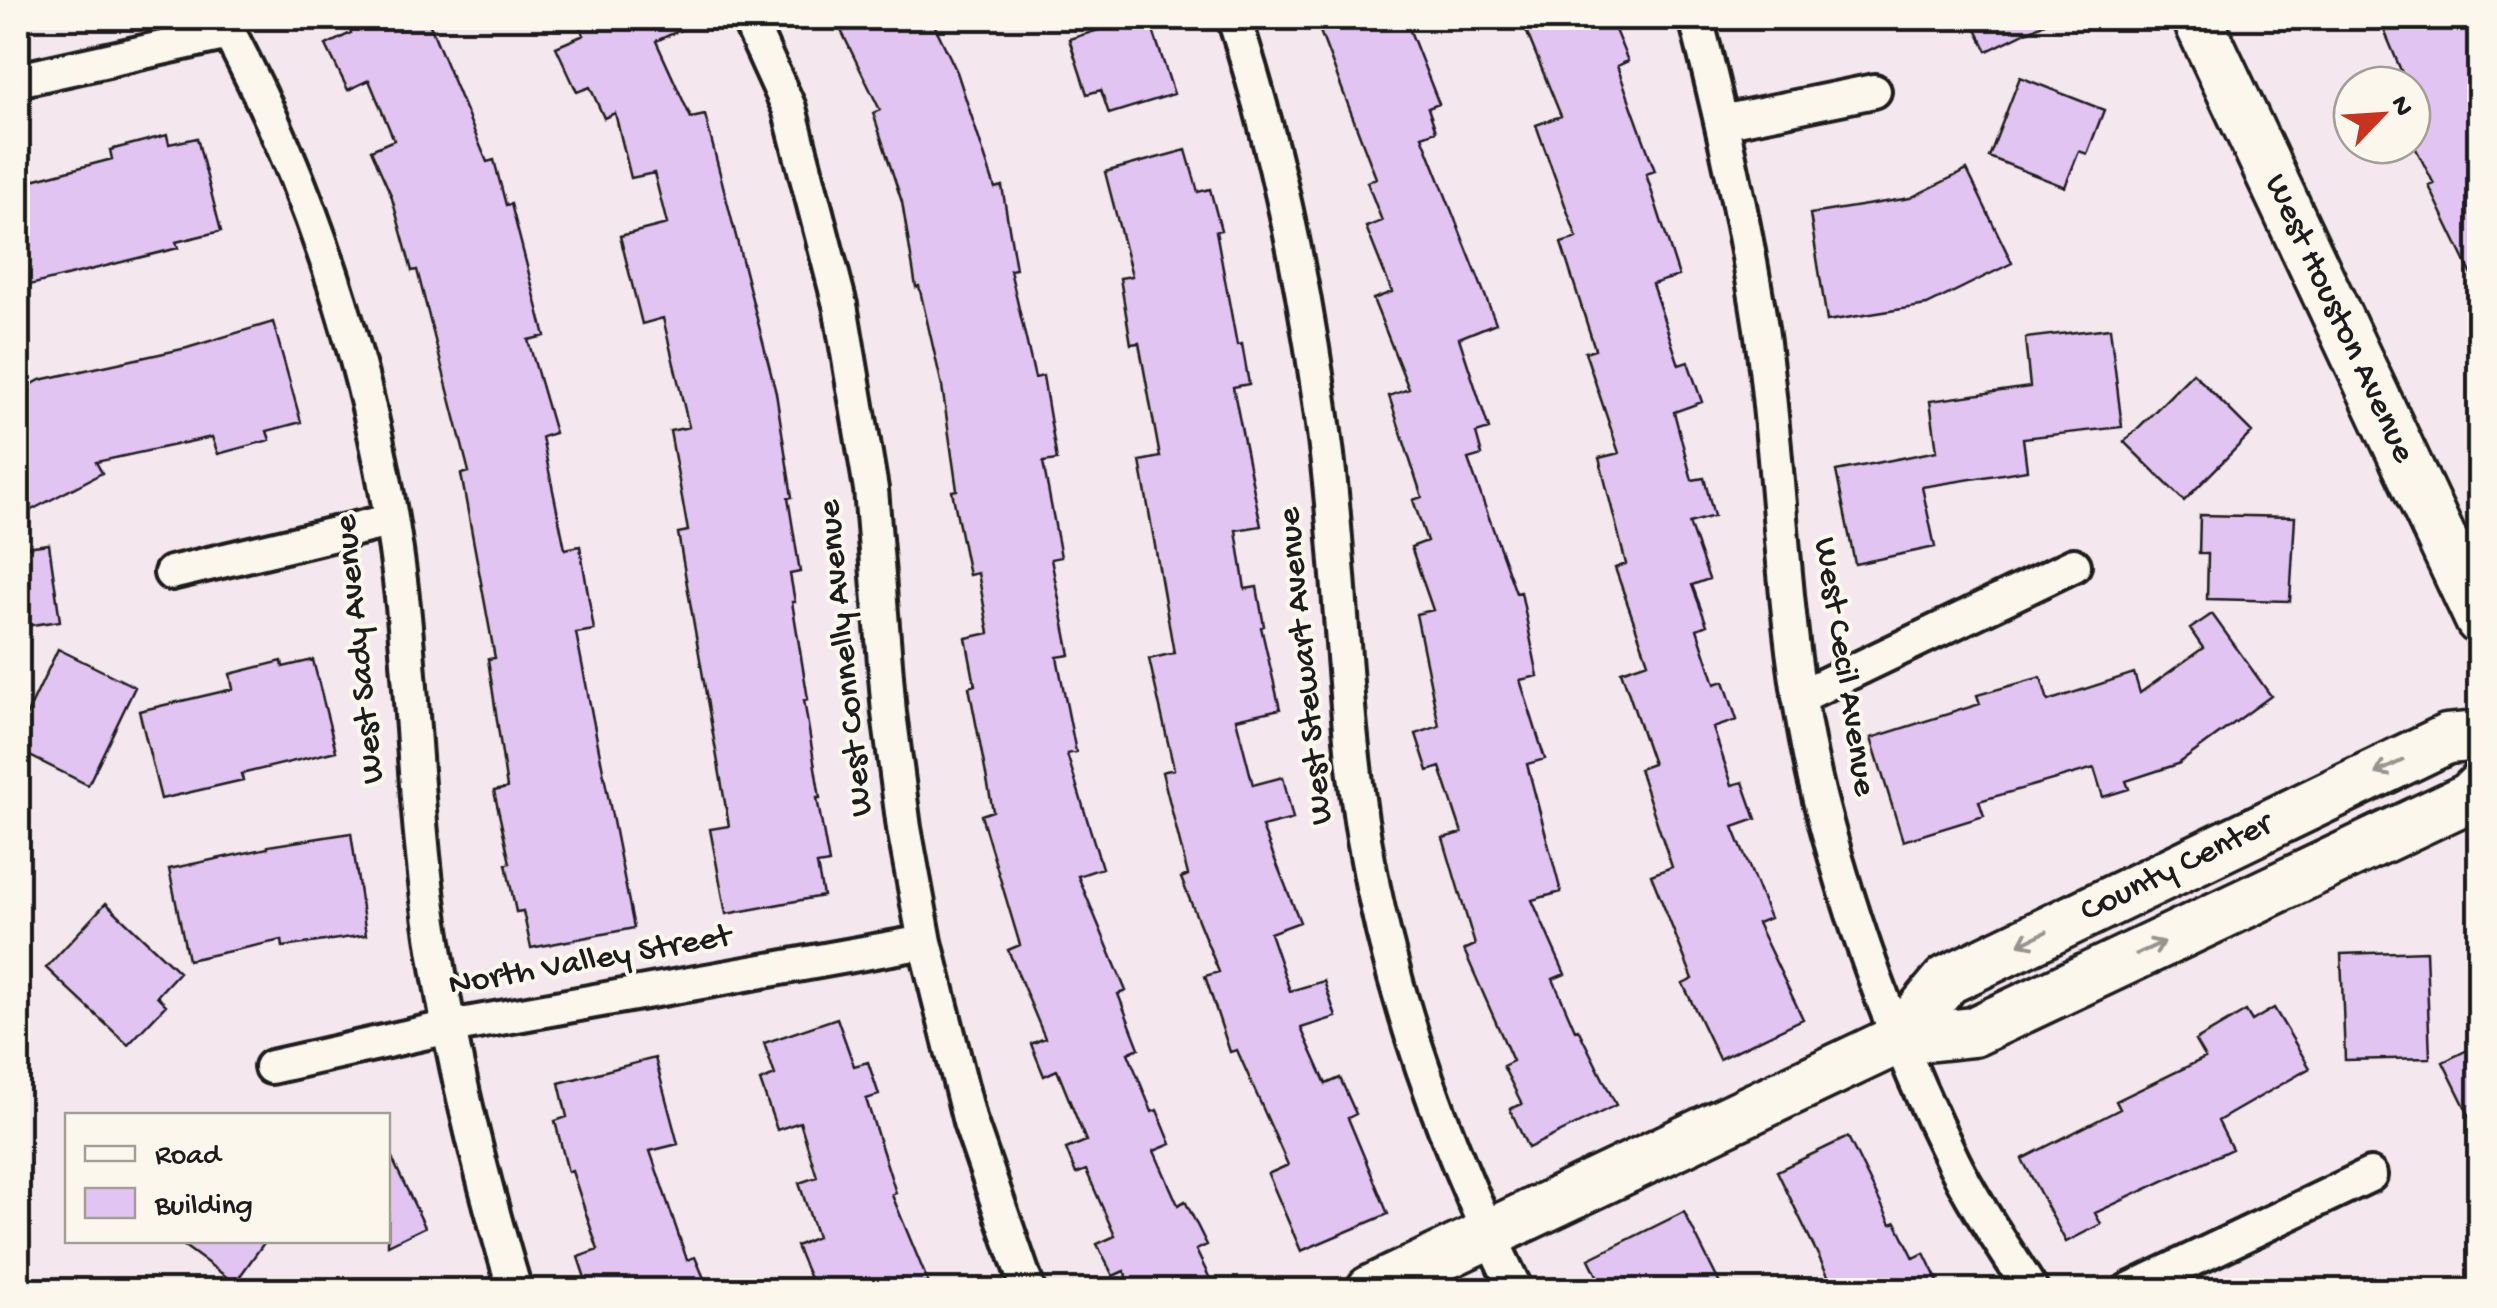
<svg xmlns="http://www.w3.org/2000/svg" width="2497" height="1308" viewBox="0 0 2497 1308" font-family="'Gochi Hand',sans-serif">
<rect width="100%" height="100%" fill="#f4e8ee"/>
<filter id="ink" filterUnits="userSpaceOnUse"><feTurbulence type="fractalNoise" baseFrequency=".01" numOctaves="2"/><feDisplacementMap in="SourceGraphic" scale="20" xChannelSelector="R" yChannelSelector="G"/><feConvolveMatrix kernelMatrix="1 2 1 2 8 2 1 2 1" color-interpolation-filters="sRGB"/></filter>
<g filter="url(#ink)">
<path fill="#e2c4f2" stroke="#1c1c1c" stroke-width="2.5" d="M344 18H427L487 162 494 160 506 205 511 204 545 336 528 340 555 433 542 437 565 549 580 546 594 630 576 633 634 928 531 948 523 911 516 912 506 864 510 863 494 791 507 788 488 659 495 658 461 474 469 472 417 270 412 271 391 195 371 150 394 140 369 80 348 90 326 45 351 33Z
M576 18H707L656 41 691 118 705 115 776 393 792 497 788 498 800 572 790 574 795 602H792L808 699 804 700 820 798H817L829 863 817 865 823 896 726 914 710 829 729 826 678 533 688 531 670 431 689 427 663 318 642 324 620 236 667 224 654 173 631 178 615 113 604 118 590 87 577 92 556 47 584 35Z
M835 18H931L957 72 995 188 1002 186 1016 269 1010 270 1035 378 1043 376 1057 460 1043 462 1061 557 1051 559 1070 655 1057 657 1076 752 1067 754 1102 868 1078 876 1126 991 1118 994 1139 1048 1128 1053 1152 1112 1157 1110 1171 1144 1154 1151 1178 1205 1185 1201 1207 1245 1196 1250 1212 1283 1196 1290H1134L1124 1271 1113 1276 1097 1244 1115 1236 1086 1170 1076 1174 1066 1149 1086 1141 1057 1070 1044 1076 1031 1044 1045 1038 1008 950 1020 945 981 815 993 811 969 687 975 685 966 638 989 633 978 573 969 575 952 491 957 490 942 386 919 286 916 287 902 202 873 113 880 110Z
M1138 18H1149L1174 94 1109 114 1101 90 1087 94 1069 39Z
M1315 18H1405L1439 104 1428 108 1436 131 1422 136 1496 323 1459 338 1489 429 1476 433 1482 455 1468 459 1516 593 1521 592 1538 676 1520 680 1545 759 1527 764 1561 892 1532 900 1565 974 1553 979 1575 1030 1578 1029 1616 1105 1528 1148 1510 1109 1522 1104 1503 1066 1513 1061 1464 950 1475 945 1443 838 1462 833 1440 767 1428 771 1416 734 1439 726 1416 614 1433 610 1411 547 1427 541 1413 500 1422 497 1389 396 1409 389 1373 299 1392 292 1366 227 1382 221 1367 182 1376 178Z
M1521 18H1610L1628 61 1617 66 1655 171 1646 174 1679 276 1652 284 1679 365 1688 362 1702 402 1674 412 1692 480 1704 478 1714 516 1689 523 1709 579 1692 585 1707 625 1697 629 1715 684 1724 681 1737 720 1713 728 1732 785 1743 782 1756 819 1733 827 1770 918 1757 923 1803 1019 1719 1059 1683 984 1693 979 1651 875 1672 867 1639 769 1653 764 1621 671 1648 662 1615 568 1626 564 1599 458 1619 453 1585 352 1595 349 1561 243 1577 238 1536 125 1561 116Z
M1970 18H2055L1987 51Z
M2379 18H2465L2480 53V292L2429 186 2434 184 2412 141V85H2407Z
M2020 77 2104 110 2087 154 2079 151 2065 187 1989 157Z
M167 135 169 144 197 138 221 231 176 242 178 248 18 288V208L27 206 21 183 112 159 110 150Z
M1186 150 1198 192 1210 189 1221 230 1216 231 1237 345 1242 344 1249 384 1233 387 1261 526 1236 530 1245 589 1257 587 1264 626 1261 627 1280 709 1236 719 1253 785 1283 777 1293 819 1262 827 1300 922 1270 933 1290 991 1324 981 1336 1017 1301 1028 1326 1084 1340 1078 1356 1114 1348 1118 1388 1214 1301 1251 1268 1174 1288 1165 1237 1050 1230 1052 1205 976 1219 972 1181 878 1188 875 1162 772 1174 769 1149 659 1174 653 1140 461 1160 457 1139 343 1131 344 1120 278 1132 276 1105 172Z
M1967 170 2012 263 1927 305 1827 321 1810 214 1910 198Z
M273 322 301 422 267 431 270 440 218 454 212 437 96 462 102 473 18 517V392L40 380 187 348Z
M2110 328 2122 427 2023 438 2027 470 1922 487 1935 547 1855 564 1836 471 1937 451 1930 401 2030 387 2025 338Z
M2193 373 2252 432 2184 501 2124 442Z
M2200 515 2295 517 2290 601 2207 599 2208 554H2199Z
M49 544 60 621 18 627V548Z
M2212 614 2271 696 2178 764 2126 781 2129 789 2103 797 2094 768 1979 801 1984 816 1903 841 1871 738 1980 704 1977 695 2041 677 2048 701 2134 673 2140 693 2203 648 2190 629Z
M58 649 135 687 88 785 18 750V733Z
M313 660 336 751 241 774 243 780 161 799 139 711 233 689 230 674 282 661 283 667Z
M351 833 366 935 283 947 282 940 188 960 169 869 268 848V846Z
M106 903 179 972 157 996 166 1005 128 1045 46 968Z
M2426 951 2430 1058 2345 1060 2341 954Z
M2274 1008 2310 1068 2218 1121 2232 1149 2095 1213 2101 1224 2066 1242 2022 1159 2120 1109 2116 1101 2205 1058 2195 1041 2246 1011 2252 1021Z
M837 1018 854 1066 868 1062 879 1095 866 1099 896 1193 892 1195 928 1282 908 1290H815L796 1246 817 1237 799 1183 817 1177 800 1122 777 1130 760 1081 775 1075 764 1043Z
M2480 1044V1137L2443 1062Z
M655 1058 678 1144 650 1151 687 1260 695 1257 709 1290H589L578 1257 598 1250 572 1171 568 1172 555 1121 567 1117 559 1083Z
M1848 1137 1891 1224 1896 1222 1914 1258 1924 1253 1942 1290H1835L1777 1171Z
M388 1150 425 1227 388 1245Z
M1684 1212 1723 1290H1604L1589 1259Z
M176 1240H266L235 1283Z"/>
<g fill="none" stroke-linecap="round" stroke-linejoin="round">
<defs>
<path id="street" d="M221 18C319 197 381 403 403 606 414 712 416 817 431 922 449 1047 479 1171 515 1290
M748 18 789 108 840 305 871 489 889 713 904 828 925 942 970 1122 1028 1290
M1234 18C1280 159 1309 307 1327 455 1342 583 1343 712 1364 839 1391 998 1445 1147 1516 1290
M1696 18C1722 120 1745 223 1761 328 1783 485 1781 646 1820 800 1852 925 1896 1045 1953 1161 1975 1206 2005 1248 2031 1290
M18 80 229 33
M1722 122 1874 91
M171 573 389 521
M1799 697 2074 565
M271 1067 450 1027 925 942
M2129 1290 2370 1175"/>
<path id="secondary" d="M2197 18 2480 620
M1897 1040 1947 980 2447 739 2480 736
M1371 1290 1897 1040 1973 1032 2470 797 2480 787"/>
</defs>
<use href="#street" stroke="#1c1c1c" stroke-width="40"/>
<use href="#secondary" stroke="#1c1c1c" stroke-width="55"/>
<use href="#street" stroke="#fbf7ec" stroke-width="32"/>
<use href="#secondary" stroke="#fbf7ec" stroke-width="48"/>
</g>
<defs><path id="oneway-shaft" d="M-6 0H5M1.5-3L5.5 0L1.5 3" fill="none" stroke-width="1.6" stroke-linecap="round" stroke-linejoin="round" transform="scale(2.5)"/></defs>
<g stroke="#97948e">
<use href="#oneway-shaft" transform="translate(2389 767) rotate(154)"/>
<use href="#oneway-shaft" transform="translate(2033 938) rotate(154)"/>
<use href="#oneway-shaft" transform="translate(2150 948) rotate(-25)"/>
</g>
</g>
<g text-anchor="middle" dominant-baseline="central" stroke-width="8" stroke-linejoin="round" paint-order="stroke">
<g font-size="35" fill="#1c1c1c" stroke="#fbf7ec">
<text transform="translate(2338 319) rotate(65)">West Houston Avenue</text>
<text transform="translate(361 649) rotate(-96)">West Sady Avenue</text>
<text transform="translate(847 658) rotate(-96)">West Connelly Avenue</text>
<text transform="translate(1307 666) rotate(-96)">West Stewart Avenue</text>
<text transform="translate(1843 667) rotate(81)">West Cecil Avenue</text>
<text transform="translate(2177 869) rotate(-26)">County Center</text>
<text transform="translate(590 962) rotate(-10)">North Valley Street</text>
</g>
</g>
<rect width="2497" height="1308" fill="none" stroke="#fbf7ec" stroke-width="60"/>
<rect x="30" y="30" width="2437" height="1248" fill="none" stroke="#1c1c1c" stroke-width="4" filter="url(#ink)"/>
<rect x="65" y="1113" width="325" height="130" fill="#fbf7ec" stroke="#a29f99" stroke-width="2.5"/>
<rect x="85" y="1146" width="50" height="15" fill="#fbf7ec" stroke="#a29f99" stroke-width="2.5"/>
<text x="155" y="1163" font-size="30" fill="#1c1c1c">Road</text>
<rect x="85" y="1188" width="50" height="30" fill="#e2c4f2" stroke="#a29f99" stroke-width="2.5"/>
<text x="155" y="1213" font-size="30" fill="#1c1c1c">Building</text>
<g transform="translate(2382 115) rotate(65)"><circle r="48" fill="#fbf7ec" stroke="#a29f99" stroke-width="2.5"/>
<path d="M0-8L18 38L0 25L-18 38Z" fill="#c8321e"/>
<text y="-15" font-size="28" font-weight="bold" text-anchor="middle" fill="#1c1c1c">N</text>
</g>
</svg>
